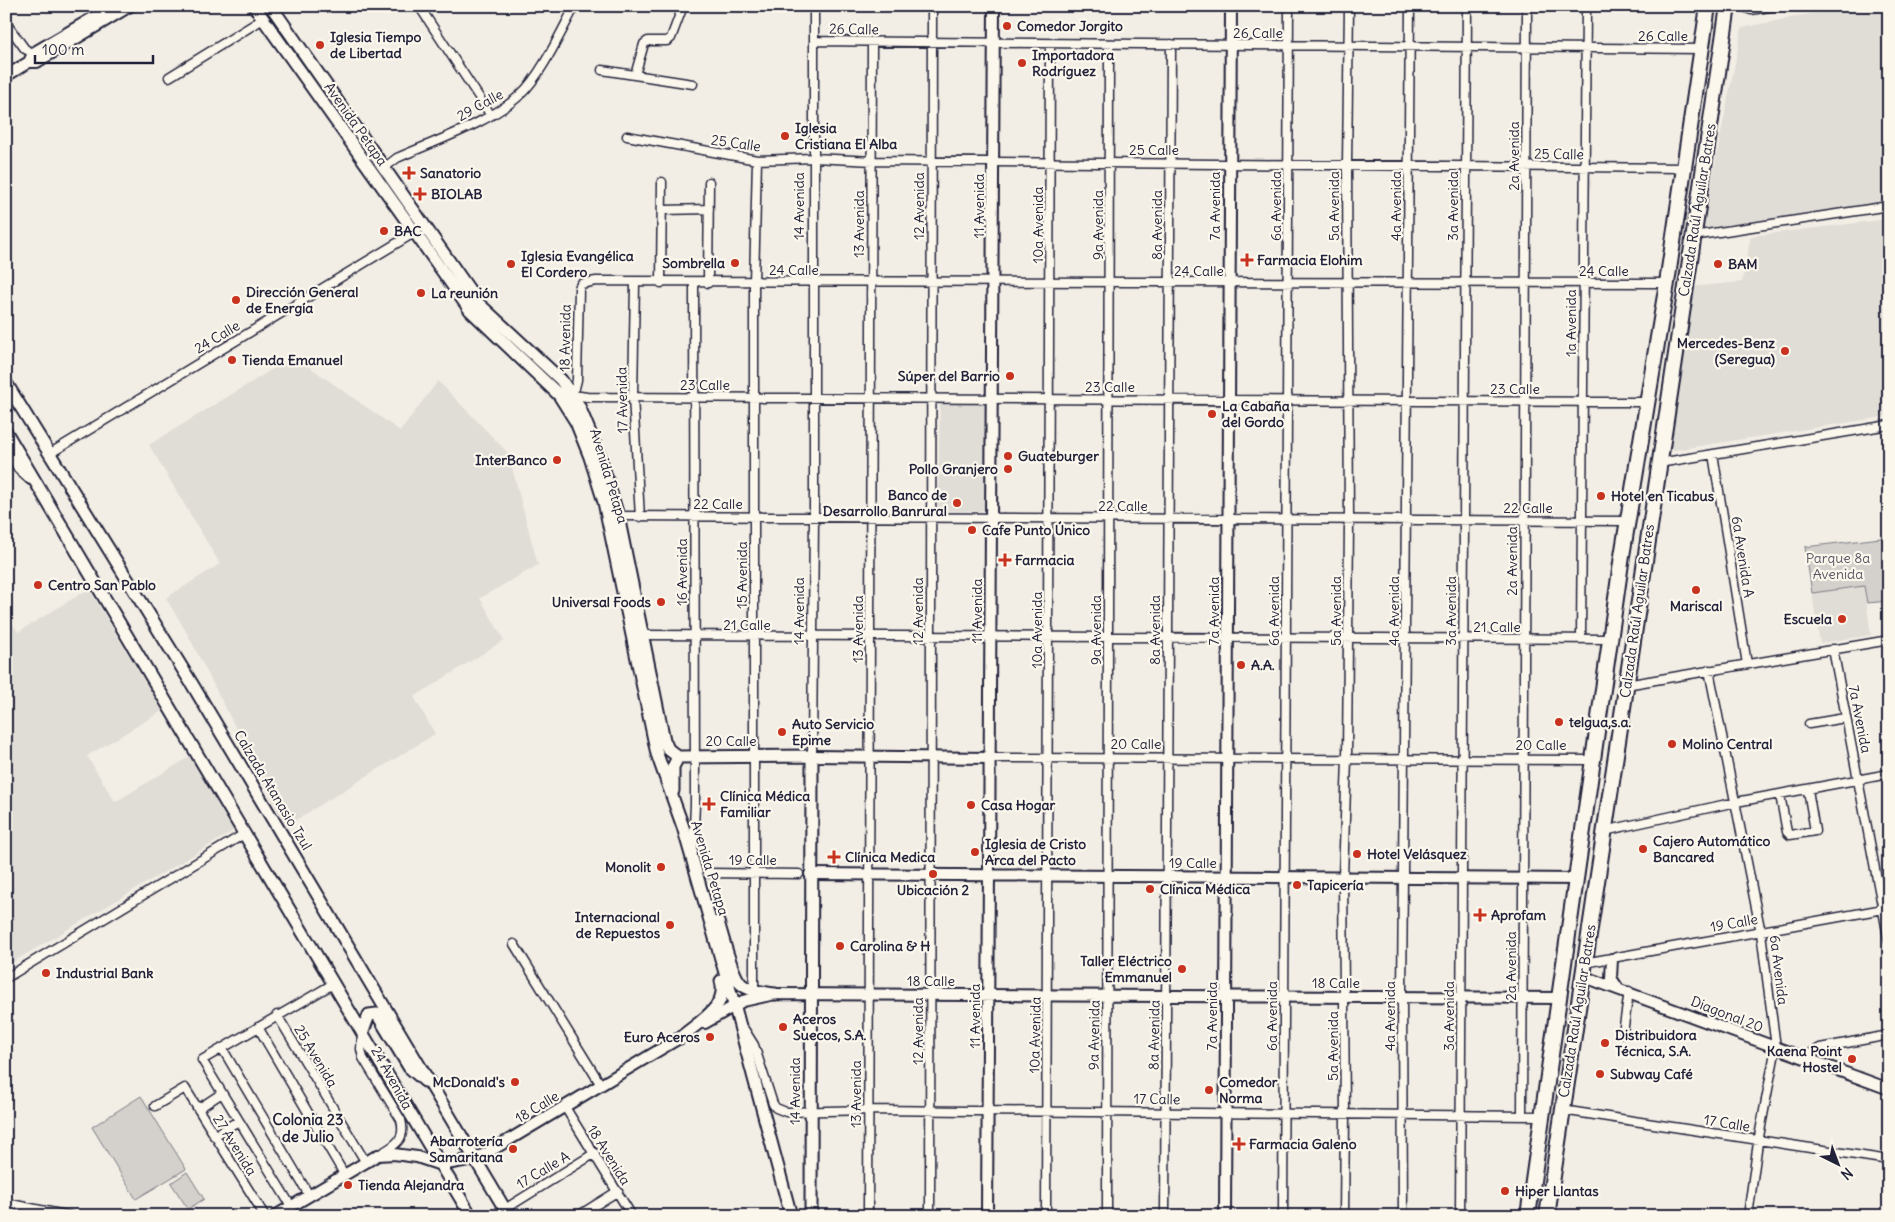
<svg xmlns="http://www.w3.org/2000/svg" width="1895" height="1222" viewBox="0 0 1895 1222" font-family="Delius,sans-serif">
<rect width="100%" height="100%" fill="#f2eee5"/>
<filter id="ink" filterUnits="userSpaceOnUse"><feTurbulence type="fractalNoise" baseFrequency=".02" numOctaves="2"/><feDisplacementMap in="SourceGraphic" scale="10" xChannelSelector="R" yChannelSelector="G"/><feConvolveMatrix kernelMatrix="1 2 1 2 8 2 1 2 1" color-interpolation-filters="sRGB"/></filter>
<g filter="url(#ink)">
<path fill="#e0dcd6" d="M1848 6H1889V202L1702 229 1742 28Z
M1889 219V416L1668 451 1690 287 1742 282 1751 236Z
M294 356 400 431 438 381 508 453 538 565 480 598 504 640 414 697 435 734 286 826 187 633 166 598 220 564 149 445Z
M989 402 987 506 982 511H938L940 403Z
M1864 586 1871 635 1820 643 1812 593Z
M89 589 162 711 87 756 115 802 191 756 235 830 6 966V613L18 632Z"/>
<path fill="#d4d1cc" stroke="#7b7a84" d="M1889 537V601L1867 603 1864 586 1812 593 1805 547Z
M141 1096 186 1169 136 1199 92 1127Z
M187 1172 204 1199 188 1209 171 1183Z"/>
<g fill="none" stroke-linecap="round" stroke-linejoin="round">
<defs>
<path id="street" d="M419 6 490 114
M1741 6 1751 10 1775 6
M6 23 25 49 33 53
M815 41 1702 49
M602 70 693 84
M635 75 644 44 648 41H667L671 38 683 6
M169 77 263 19
M627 136 757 160 814 158 873 161 1684 168
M384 168 397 158C435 141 491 122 520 95 541 76 561 32 575 6
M663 210 709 209
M1693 236 1889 206
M635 283 633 397 640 517
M661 283 662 182
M708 283 709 182
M571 391 575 388 577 380 579 288 581 284 596 281 1667 283
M573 395 587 397 1647 402
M49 454 417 231
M1713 454 1747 664
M1659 463 1889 425
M618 516 1628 521
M639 635 1612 639
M1581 639 1586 6
M1833 649 1889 942
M1709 670 1761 933 1776 1047 1758 1142 1748 1216
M1626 685 1889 640
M1809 724 1845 718
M812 756 814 517V6
M990 758 1594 760
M1780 795 1787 832 1790 835 1815 831 1808 790
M1604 831 1736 802 1889 774
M693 852 695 804 694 283
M707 873 799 874
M514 944 601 1085
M1584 963 1889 908
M6 978 244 834
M754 990V283L757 160
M277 1015 365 1161
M258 1027 344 1174
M744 1029 754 1045 773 1104 776 1108 786 1112 869 1110 1543 1116
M362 1033 361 1049 363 1058 401 1120C406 1139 396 1145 380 1154
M1623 1033 1629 991
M222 1048 309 1195
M1808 1059 1811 1053 1820 1048 1889 1035
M155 1106 185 1088 265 1216
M565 1107 632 1216
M198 1109 222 1093
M1562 1110 1889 1160
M1522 1116 1527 6
M214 1136 238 1121
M6 1203 70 1216
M291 1206 202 1060 333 984
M505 1209 595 1153
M578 1216 618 1191
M868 1216 872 42
M930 1216 932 6
M1046 1216 1050 44
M1107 1216 1109 45
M1165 1216 1171 44
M1283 1216 1289 6
M1344 1216 1345 1114 1343 877 1347 759 1349 520 1347 164 1349 6
M1403 1216 1402 997 1410 6
M1460 1216 1467 6"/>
<path id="secondary" d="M29 62H37L130 6
M6 76 29 62 33 53 113 6
M6 447 19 468 31 479
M812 756 990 758
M810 874 1576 879
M1612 959 1611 978 1617 987
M1582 976 1889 1089
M705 1023 743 1001 775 994 1559 998
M275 1216 378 1155 394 1154 417 1157 441 1165 474 1159 487 1153 686 1034
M987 1216 994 6
M1225 1216 1231 6"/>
<path id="primary" d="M254 6 470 310 559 395 576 422 590 457 604 502 657 754 683 827 734 1004 791 1216
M271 6 479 304 561 380 579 406 600 457 618 516 664 740 668 749 678 757
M6 383 192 684 509 1216
M6 432 471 1216
M678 757 812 756 811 1216
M673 791V767L678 757
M718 922C723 937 731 974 741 984 750 992 764 992 775 994
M363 1031 369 1015 377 1014 409 1067 425 1081
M680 1038C698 1022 729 1007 721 981"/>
<path id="highway" d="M1528 1216 1622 556 1667 283 1708 6
M1547 1216 1728 6"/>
</defs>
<use href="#street" stroke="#22223b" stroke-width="11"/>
<use href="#secondary" stroke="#22223b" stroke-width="14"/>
<use href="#primary" stroke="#22223b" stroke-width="15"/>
<use href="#highway" stroke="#22223b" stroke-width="18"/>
<use href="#street" stroke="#fbf7ec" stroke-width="8"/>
<use href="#secondary" stroke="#fbf7ec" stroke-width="10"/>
<use href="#primary" stroke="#fbf7ec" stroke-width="11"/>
<use href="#highway" stroke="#fbf7ec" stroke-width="14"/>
</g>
</g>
<g fill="#c8321e" stroke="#fbf7ec" stroke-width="2">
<circle cx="1007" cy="26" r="5"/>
<circle cx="320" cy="45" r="5"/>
<circle cx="1022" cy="63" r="5"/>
<circle cx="785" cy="136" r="5"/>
<path d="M406.5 165.5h5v5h5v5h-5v5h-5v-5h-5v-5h5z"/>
<path d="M417.5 186.5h5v5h5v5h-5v5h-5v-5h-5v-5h5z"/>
<circle cx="384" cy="231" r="5"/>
<path d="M1244.5 252.5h5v5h5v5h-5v5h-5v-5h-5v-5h5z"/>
<circle cx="735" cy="263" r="5"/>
<circle cx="511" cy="264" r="5"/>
<circle cx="1718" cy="264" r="5"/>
<circle cx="421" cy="293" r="5"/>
<circle cx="236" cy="300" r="5"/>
<circle cx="1785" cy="351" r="5"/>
<circle cx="232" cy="360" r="5"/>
<circle cx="1010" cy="376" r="5"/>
<circle cx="1212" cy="414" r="5"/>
<circle cx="1008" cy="456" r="5"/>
<circle cx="557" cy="460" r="5"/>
<circle cx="1008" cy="469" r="5"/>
<circle cx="1601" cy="496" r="5"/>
<circle cx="957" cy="503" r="5"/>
<circle cx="972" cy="530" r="5"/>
<path d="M1002.5 552.5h5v5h5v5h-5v5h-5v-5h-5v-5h5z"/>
<circle cx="38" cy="585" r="5"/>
<circle cx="1696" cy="590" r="5"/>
<circle cx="661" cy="602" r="5"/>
<circle cx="1842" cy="619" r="5"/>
<circle cx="1241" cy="665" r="5"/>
<circle cx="1559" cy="722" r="5"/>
<circle cx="782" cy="732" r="5"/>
<circle cx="1672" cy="744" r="5"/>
<path d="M706.5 796.5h5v5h5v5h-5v5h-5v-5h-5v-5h5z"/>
<circle cx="971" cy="805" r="5"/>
<circle cx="1643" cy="849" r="5"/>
<circle cx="975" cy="852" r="5"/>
<circle cx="1357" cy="854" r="5"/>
<path d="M831.5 849.5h5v5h5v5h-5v5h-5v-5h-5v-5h5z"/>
<circle cx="661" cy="867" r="5"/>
<circle cx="933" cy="874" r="5"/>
<circle cx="1297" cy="885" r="5"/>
<circle cx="1150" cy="889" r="5"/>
<path d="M1477.5 907.5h5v5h5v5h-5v5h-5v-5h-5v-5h5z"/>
<circle cx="670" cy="925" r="5"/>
<circle cx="840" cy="946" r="5"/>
<circle cx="1182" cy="969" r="5"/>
<circle cx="46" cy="973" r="5"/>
<circle cx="783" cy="1027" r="5"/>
<circle cx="710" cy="1037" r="5"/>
<circle cx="1605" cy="1043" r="5"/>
<circle cx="1852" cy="1059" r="5"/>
<circle cx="1600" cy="1074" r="5"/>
<circle cx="515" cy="1082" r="5"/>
<circle cx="1209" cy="1090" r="5"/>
<path d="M1236.5 1136.5h5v5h5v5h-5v5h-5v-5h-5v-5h5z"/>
<circle cx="513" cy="1149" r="5"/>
<circle cx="348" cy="1185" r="5"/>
<circle cx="1505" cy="1191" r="5"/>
</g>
<g text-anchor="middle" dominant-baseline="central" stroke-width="4.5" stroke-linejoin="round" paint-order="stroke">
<g font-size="14" font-weight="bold" fill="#22223b" stroke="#fbf7ec" text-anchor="start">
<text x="1017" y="26">Comedor Jorgito</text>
<text x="330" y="37">Iglesia Tiempo<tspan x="330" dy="16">de Libertad</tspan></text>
<text x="1032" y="55">Importadora<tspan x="1032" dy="16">Rodríguez</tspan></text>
<text x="795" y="128">Iglesia<tspan x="795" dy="16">Cristiana El Alba</tspan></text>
<text x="420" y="173">Sanatorio</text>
<text x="431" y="194">BIOLAB</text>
<text x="394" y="231">BAC</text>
<text x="521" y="256">Iglesia Evangélica<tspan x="521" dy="16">El Cordero</tspan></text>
<text x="1257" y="260">Farmacia Elohim</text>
<text x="725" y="263" text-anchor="end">Sombrella</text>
<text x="1728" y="264">BAM</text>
<text x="246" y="292">Dirección General<tspan x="246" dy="16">de Energía</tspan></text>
<text x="431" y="293">La reunión</text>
<text x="1775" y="343" text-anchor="end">Mercedes-Benz<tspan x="1775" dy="16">(Seregua)</tspan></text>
<text x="242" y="360">Tienda Emanuel</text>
<text x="1000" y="376" text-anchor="end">Súper del Barrio</text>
<text x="1222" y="406">La Cabaña<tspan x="1222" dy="16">del Gordo</tspan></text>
<text x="1018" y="456">Guateburger</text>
<text x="547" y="460" text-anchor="end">InterBanco</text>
<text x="998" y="469" text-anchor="end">Pollo Granjero</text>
<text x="947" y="495" text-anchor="end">Banco de<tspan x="947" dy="16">Desarrollo Banrural</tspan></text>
<text x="1611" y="496">Hotel en Ticabus</text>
<text x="982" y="530">Cafe Punto Único</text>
<text x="1015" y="560">Farmacia</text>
<text x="48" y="585">Centro San Pablo</text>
<text x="651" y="602" text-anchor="end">Universal Foods</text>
<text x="1696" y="606" text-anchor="middle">Mariscal</text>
<text x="1832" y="619" text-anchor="end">Escuela</text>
<text x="1251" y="665">A.A.</text>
<text x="1569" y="722">telgua,s.a.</text>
<text x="792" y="724">Auto Servicio<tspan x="792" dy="16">Epime</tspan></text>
<text x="1682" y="744">Molino Central</text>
<text x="720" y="796">Clínica Médica<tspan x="720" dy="16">Familiar</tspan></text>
<text x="981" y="805">Casa Hogar</text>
<text x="1653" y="841">Cajero Automático<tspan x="1653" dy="16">Bancared</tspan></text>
<text x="985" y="844">Iglesia de Cristo<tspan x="985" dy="16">Arca del Pacto</tspan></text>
<text x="1367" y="854">Hotel Velásquez</text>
<text x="845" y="857">Clínica Medica</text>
<text x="651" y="867" text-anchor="end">Monolit</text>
<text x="1307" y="885">Tapicería</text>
<text x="1160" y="889">Clínica Médica</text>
<text x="933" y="890" text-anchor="middle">Ubicación 2</text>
<text x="1491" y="915">Aprofam</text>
<text x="660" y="917" text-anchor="end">Internacional<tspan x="660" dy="16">de Repuestos</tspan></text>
<text x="850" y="946">Carolina &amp; H</text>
<text x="1172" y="961" text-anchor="end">Taller Eléctrico<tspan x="1172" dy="16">Emmanuel</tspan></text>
<text x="56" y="973">Industrial Bank</text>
<text x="793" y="1019">Aceros<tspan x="793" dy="16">Suecos, S.A.</tspan></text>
<text x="1615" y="1035">Distribuidora<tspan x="1615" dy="16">Técnica, S.A.</tspan></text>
<text x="700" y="1037" text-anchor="end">Euro Aceros</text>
<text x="1842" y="1051" text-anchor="end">Kaena Point<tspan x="1842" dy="16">Hostel</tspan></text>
<text x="1610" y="1074">Subway Café</text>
<text x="505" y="1082" text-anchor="end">McDonald's</text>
<text x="1219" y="1082">Comedor<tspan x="1219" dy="16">Norma</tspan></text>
<text x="503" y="1141" text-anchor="end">Abarrotería<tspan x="503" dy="16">Samaritana</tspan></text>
<text x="1249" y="1144">Farmacia Galeno</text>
<text x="358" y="1185">Tienda Alejandra</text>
<text x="1515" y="1191">Hiper Llantas</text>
</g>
<g font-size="14" fill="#22223b" stroke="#fbf7ec">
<text transform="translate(854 29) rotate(1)">26 Calle</text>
<text x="1258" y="33">26 Calle</text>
<text x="1663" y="36">26 Calle</text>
<text transform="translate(480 105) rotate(-29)">29 Calle</text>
<text transform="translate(356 124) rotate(55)">Avenida Petapa</text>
<text transform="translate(736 143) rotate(8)">25 Calle</text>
<text x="1154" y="150">25 Calle</text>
<text transform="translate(1559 154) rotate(1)">25 Calle</text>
<text transform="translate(1514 156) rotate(-90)">2a Avenida</text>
<text transform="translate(799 206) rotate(-90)">14 Avenida</text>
<text transform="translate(919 206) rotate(-90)">12 Avenida</text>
<text transform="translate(979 206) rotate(-90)">11 Avenida</text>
<text transform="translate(1215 206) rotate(-90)">7a Avenida</text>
<text transform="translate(1276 206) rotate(-90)">6a Avenida</text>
<text transform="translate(1334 206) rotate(-90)">5a Avenida</text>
<text transform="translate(1396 206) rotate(-90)">4a Avenida</text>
<text transform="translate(1453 206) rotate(-90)">3a Avenida</text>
<text transform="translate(1697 210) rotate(-81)">Calzada Raúl Aguilar Batres</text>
<text transform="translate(859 224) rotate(-90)">13 Avenida</text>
<text transform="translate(1038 225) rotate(-90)">10a Avenida</text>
<text transform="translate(1098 225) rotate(-90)">9a Avenida</text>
<text transform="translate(1157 225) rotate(-90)">8a Avenida</text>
<text x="794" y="270">24 Calle</text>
<text x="1199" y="271">24 Calle</text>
<text x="1604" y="271">24 Calle</text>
<text transform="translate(1571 323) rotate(-90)">1a Avenida</text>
<text transform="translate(217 337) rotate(-31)">24 Calle</text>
<text transform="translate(565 338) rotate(-89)">18 Avenida</text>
<text x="705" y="385">23 Calle</text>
<text x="1110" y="387">23 Calle</text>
<text x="1515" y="389">23 Calle</text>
<text transform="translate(622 400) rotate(-91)">17 Avenida</text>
<text transform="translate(609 476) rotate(73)">Avenida Petapa</text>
<text x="718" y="504">22 Calle</text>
<text x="1123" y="506">22 Calle</text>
<text x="1528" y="508">22 Calle</text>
<text transform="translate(1743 557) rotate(81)">6a Avenida A</text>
<text transform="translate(1512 561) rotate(-90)">2a Avenida</text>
<text transform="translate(682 572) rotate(-90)">16 Avenida</text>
<text transform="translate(742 575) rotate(-90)">15 Avenida</text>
<text transform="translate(799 611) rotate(-90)">14 Avenida</text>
<text transform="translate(918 611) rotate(-90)">12 Avenida</text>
<text transform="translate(977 611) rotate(-90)">11 Avenida</text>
<text transform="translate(1214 611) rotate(-90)">7a Avenida</text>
<text transform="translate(1274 611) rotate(-90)">6a Avenida</text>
<text transform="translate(1336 611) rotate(-90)">5a Avenida</text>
<text transform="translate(1394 611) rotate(-90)">4a Avenida</text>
<text transform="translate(1451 611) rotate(-90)">3a Avenida</text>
<text transform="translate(1637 611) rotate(-82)">Calzada Raúl Aguilar Batres</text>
<text x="747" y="625">21 Calle</text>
<text x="1497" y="627">21 Calle</text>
<text transform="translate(858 629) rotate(-90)">13 Avenida</text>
<text transform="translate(1037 630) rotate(-90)">10a Avenida</text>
<text transform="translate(1096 630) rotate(-90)">9a Avenida</text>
<text transform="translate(1155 630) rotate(-90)">8a Avenida</text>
<text transform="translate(1860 719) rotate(79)">7a Avenida</text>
<text x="731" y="741">20 Calle</text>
<text x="1136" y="744">20 Calle</text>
<text x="1541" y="745">20 Calle</text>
<text transform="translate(273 790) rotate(59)">Calzada Atanasio Tzul</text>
<text x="753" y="860">19 Calle</text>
<text x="1193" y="863">19 Calle</text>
<text transform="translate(710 868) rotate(73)">Avenida Petapa</text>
<text transform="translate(1734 923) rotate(-10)">19 Calle</text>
<text transform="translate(1511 966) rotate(-90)">2a Avenida</text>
<text transform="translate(1779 970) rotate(83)">6a Avenida</text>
<text x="931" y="981">18 Calle</text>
<text x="1336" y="983">18 Calle</text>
<text transform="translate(1577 1011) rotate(-81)">Calzada Raúl Aguilar Batres</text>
<text transform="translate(1727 1014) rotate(21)">Diagonal 20</text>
<text transform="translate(975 1016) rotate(-90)">11 Avenida</text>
<text transform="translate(1212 1016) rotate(-90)">7a Avenida</text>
<text transform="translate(1272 1016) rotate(-90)">6a Avenida</text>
<text transform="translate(1390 1016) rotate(-90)">4a Avenida</text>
<text transform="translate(1449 1016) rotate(-90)">3a Avenida</text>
<text transform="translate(918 1031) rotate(-90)">12 Avenida</text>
<text transform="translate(1035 1035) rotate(-89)">10a Avenida</text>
<text transform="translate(1094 1035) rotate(-89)">9a Avenida</text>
<text transform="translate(1154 1035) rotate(-89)">8a Avenida</text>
<text transform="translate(1333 1046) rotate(-90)">5a Avenida</text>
<text transform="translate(316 1056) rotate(59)">25 Avenida</text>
<text transform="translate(392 1078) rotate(61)">24 Avenida</text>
<text transform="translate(795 1091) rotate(-90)">14 Avenida</text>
<text transform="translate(856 1094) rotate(-90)">13 Avenida</text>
<text transform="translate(1157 1099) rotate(1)">17 Calle</text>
<text transform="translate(537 1107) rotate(-31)">18 Calle</text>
<text transform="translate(1727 1123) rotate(9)">17 Calle</text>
<text transform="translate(235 1145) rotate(58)">27 Avenida</text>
<text transform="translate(609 1155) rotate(58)">18 Avenida</text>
<text transform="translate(543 1170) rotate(-31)">17 Calle A</text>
</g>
<g font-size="14" fill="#575766" stroke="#fbf7ec">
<text x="1838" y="558">Parque 8a<tspan x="1838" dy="16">Avenida</tspan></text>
</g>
<g font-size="15" font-weight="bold" fill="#22223b" stroke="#fbf7ec">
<text x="308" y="1119">Colonia 23<tspan x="308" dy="17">de Julio</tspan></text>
</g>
</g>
<rect width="1895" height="1222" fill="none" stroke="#fbf7ec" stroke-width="25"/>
<rect x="12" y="12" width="1870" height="1197" fill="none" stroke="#22223b" stroke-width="2" filter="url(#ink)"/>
<g transform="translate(1838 1164) rotate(138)" stroke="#fbf7ec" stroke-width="4" paint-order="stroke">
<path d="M0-4L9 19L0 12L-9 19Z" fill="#22223b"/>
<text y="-8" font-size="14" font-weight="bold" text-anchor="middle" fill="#22223b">N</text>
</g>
<path d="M35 55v8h118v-8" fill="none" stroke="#22223b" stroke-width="2.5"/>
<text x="42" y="55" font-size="15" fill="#22223b" stroke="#fbf7ec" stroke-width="4" paint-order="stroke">100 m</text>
</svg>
